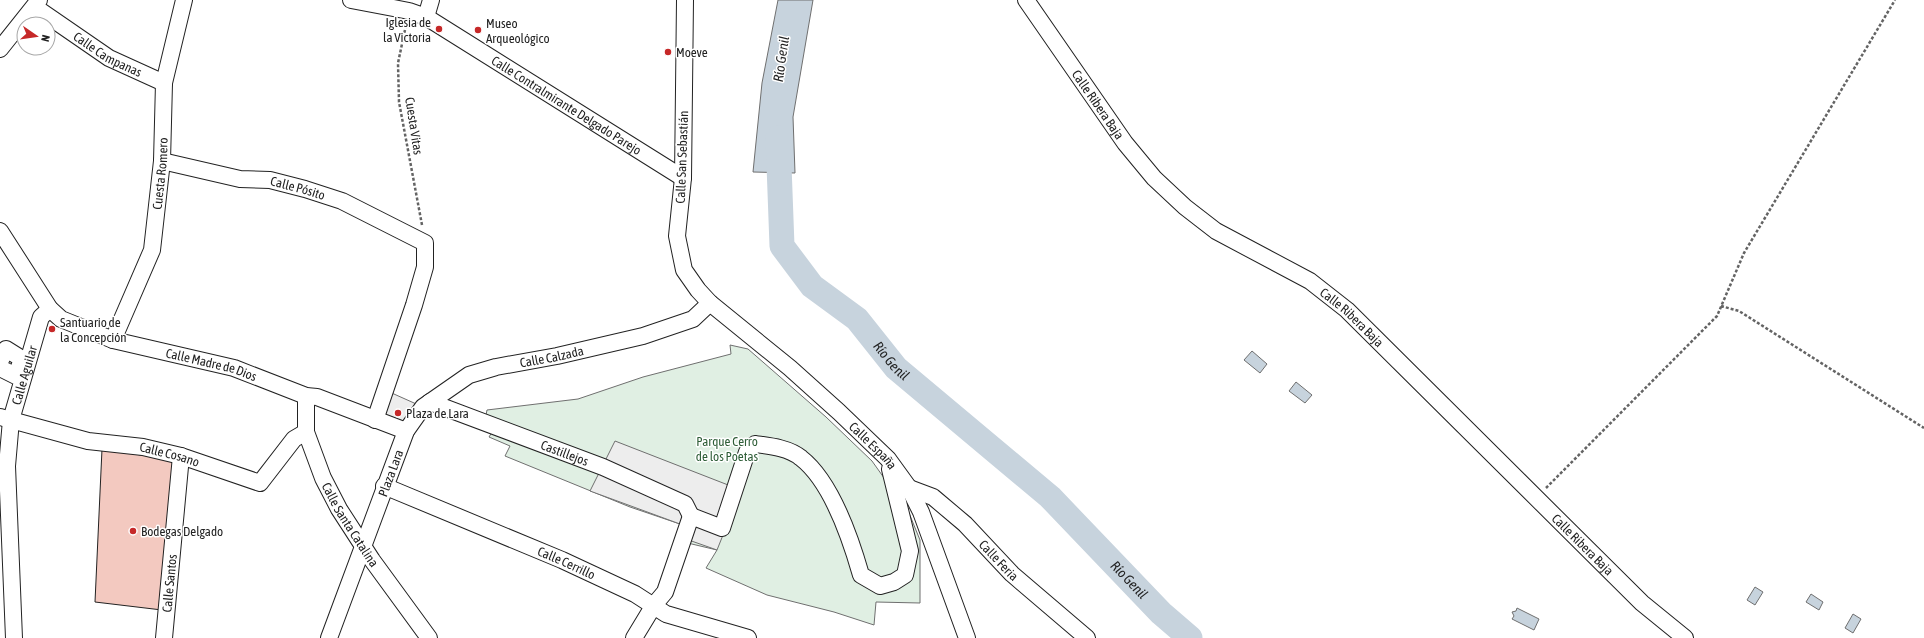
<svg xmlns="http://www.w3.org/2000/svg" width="1924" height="638" viewBox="0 0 1924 638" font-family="'Asap Condensed',sans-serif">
<rect width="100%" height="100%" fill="#fff"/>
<path fill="#e0efe3" stroke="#6f6f6f" d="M730 345 748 349 826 417 872 461 909 513 920 540V603L876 602 874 625 834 612 767 595 706 568 717 550 675 540 680 524 630 507 505 456 510 446 489 437 494 429 486 415 487 410 578 399 643 377 731 354Z"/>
<path fill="#ededed" stroke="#6f6f6f" d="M385 390 423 407 406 431 375 420Z
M615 441 741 490 717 550 683 538 680 524 590 491Z"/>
<path fill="#c7d3dd" stroke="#6f6f6f" d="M778 0H813L793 117 795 173 753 172 762 83Z
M1252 351 1267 364 1260 373 1244 360Z
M1296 382 1312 395 1305 403 1289 391Z
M1755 587 1763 592 1755 605 1747 600Z
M1811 594 1823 602 1819 610 1806 602Z
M1517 608 1539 619 1534 630 1512 619 1514 616 1512 612 1516 611Z
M1853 614 1861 619 1853 633 1845 628Z"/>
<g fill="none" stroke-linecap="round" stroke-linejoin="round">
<path stroke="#c7d3dd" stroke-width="25" id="s1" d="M778 138 782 246 812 286 857 319 896 368 1050 497 1161 613 1190 638"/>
</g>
<path fill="#f3c9c0" stroke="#222" d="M102 449 174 460 162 610 95 602Z"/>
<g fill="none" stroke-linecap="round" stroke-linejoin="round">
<defs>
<g id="minor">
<path id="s2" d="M351 0 409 11 426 17 683 178"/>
<path id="s3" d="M685 0 683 178 677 236 684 270 698 290 710 303 790 368 839 412 888 459 909 488 921 512 967 638"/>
<path id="s4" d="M1026 0 1125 143 1154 178 1185 207 1216 231 1310 281 1347 310 1642 603 1685 638"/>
<path id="s5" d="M35 7 109 58 164 83"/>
<path d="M426 17 431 0"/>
<path d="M0 49 39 0"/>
<path id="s6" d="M162 161 240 179 270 180 305 189 342 201 425 243V267L414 305 375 420"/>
<path id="s7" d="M0 231 50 309 61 319 113 340 234 368 306 396 317 397 406 431"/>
<path id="s8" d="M113 340 152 250 162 161 164 83 184 0"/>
<path d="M0 362 6 349 22 359 16 376 0 368"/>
<path id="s9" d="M306 396V432L323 478 339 509 372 560 429 638"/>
<path id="s10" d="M430 402 603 467 685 504 691 516"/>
<path id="s11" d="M0 417 88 441 143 447 181 456 260 483 294 439 306 432"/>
<path id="s12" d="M384 486 562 560 635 594 666 614 748 638"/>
<path id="s13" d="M909 488 933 497 965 524 1012 574 1087 638"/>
<path d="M691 516 722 528 747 452 755 444C770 446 789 448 801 458 832 482 851 540 861 575L880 586 894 582 905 575 910 551 890 469"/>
<path id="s14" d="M14 638 7 466 11 420 41 317 50 309"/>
<path id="s15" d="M164 638 181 456"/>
<path id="s16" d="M329 638 406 431 423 407 469 375 496 367 557 356 643 336 693 319 710 303"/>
<path d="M634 638 654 605 665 592 691 516"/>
</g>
</defs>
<use href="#minor" stroke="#222" stroke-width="18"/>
<path stroke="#646464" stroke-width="2.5" stroke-dasharray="3 2" stroke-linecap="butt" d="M406 25 398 63 399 102 422 225
M1721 306 1739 311 1924 428
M1546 488 1717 316 1744 253 1895 0"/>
<use href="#minor" stroke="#fff" stroke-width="16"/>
</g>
<g fill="#c62828" stroke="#fff" stroke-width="1.5">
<circle cx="439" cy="29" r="4"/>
<circle cx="478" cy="30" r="4"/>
<circle cx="668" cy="52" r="4"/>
<circle cx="52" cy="329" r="4"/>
<circle cx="398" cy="413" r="4"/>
<circle cx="133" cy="531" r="4"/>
</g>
<g text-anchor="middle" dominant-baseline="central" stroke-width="3" stroke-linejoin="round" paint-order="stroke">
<g font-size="13" fill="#222" stroke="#fff" text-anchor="start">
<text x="431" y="22" text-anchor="end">Iglesia de<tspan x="431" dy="15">la Victoria</tspan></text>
<text x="486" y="23">Museo<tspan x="486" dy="15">Arqueológico</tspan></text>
<text x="676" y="52">Moeve</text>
<text x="60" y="322">Santuario de<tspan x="60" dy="15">la Concepción</tspan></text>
<text x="406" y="413">Plaza de Lara</text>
<text x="141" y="531">Bodegas Delgado</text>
</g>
<g font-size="13" fill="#222" stroke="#fff">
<text stroke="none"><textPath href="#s5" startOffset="87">Calle Campanas</textPath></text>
<text stroke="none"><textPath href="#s2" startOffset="243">Calle Contralmirante Delgado Parejo</textPath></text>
<text stroke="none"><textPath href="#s4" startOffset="127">Calle Ribera Baja</textPath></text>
<text transform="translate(414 126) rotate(81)">Cuesta Vitas</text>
<text transform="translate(682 157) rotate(-88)">Calle San Sebastián</text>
<text stroke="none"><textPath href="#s8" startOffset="175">Cuesta Romero</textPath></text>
<text stroke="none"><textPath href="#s6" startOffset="139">Calle Pósito</textPath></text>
<text stroke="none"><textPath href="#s4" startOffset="463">Calle Ribera Baja</textPath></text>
<text stroke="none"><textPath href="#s16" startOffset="391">Calle Calzada</textPath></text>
<text stroke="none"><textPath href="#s7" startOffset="265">Calle Madre de Dios</textPath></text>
<text stroke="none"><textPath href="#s14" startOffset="265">Calle Aguilar</textPath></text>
<text stroke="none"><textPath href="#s3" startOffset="530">Calle España</textPath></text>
<text stroke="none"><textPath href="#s10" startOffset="144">Castillejos</textPath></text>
<text stroke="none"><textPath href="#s11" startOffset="174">Calle Cosano</textPath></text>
<text stroke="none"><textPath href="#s16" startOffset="176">Plaza Lara</textPath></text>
<text stroke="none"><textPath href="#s9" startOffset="139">Calle Santa Catalina</textPath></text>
<text stroke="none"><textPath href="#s4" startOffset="787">Calle Ribera Baja</textPath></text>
<text stroke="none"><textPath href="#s13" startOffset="117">Calle Feria</textPath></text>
<text stroke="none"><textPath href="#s12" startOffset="198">Calle Cerrillo</textPath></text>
<text stroke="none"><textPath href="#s15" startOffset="55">Calle Santos</textPath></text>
</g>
<g font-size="13" fill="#2f5e38" stroke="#fff">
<text x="727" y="441">Parque Cerro<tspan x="727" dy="15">de los Poetas</tspan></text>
</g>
<g font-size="14" font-style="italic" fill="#222" stroke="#fff">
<text transform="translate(781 59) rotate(-82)">Río Genil</text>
<text stroke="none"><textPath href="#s1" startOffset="268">Río Genil</textPath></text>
<text stroke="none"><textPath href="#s1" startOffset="592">Río Genil</textPath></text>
</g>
</g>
<g transform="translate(36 36) rotate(103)"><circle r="19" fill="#ffffff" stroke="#a7a7a7"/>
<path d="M0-3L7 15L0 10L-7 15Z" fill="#c62828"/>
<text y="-6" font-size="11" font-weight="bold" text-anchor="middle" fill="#222222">N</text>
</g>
</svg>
